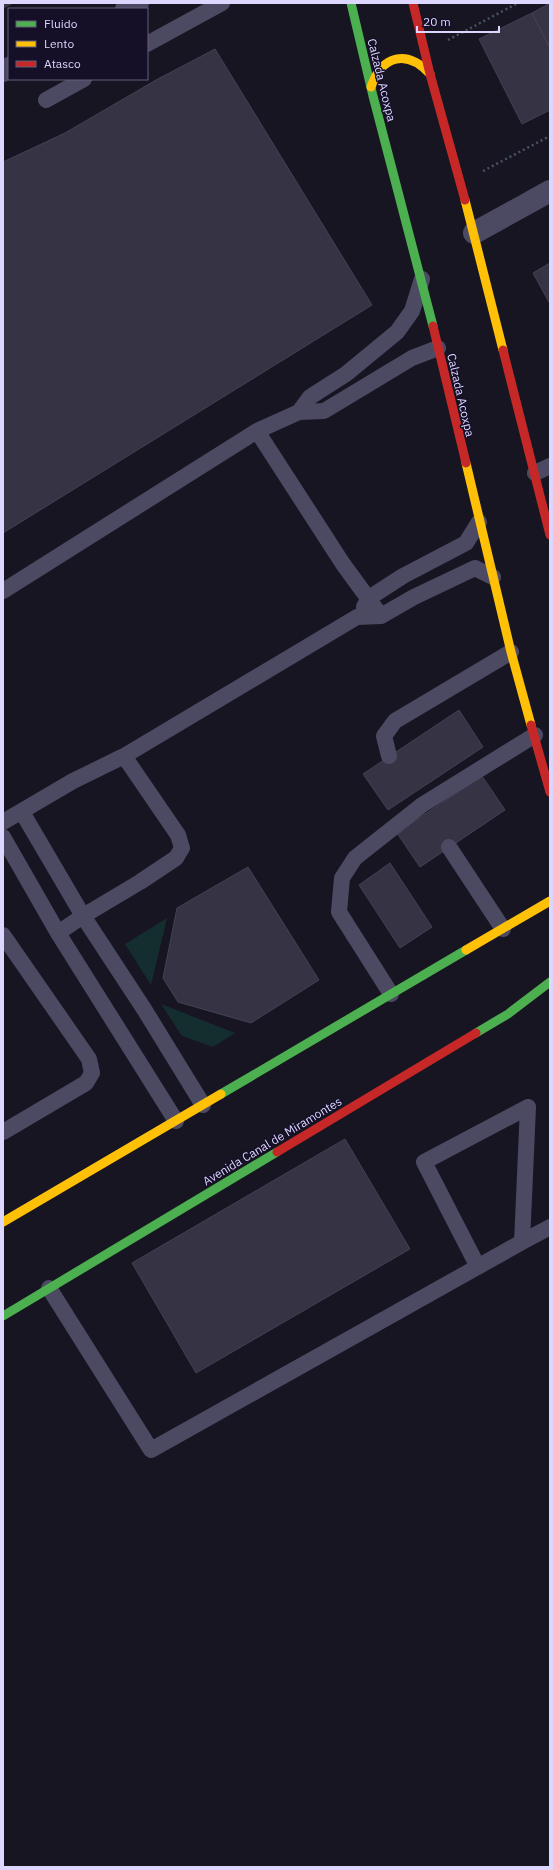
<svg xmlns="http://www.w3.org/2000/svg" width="553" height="1870" viewBox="0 0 553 1870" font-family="'IBM Plex Sans',sans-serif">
<rect width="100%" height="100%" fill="#181522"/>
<path fill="#142d2f" d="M167 918 151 985 125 944Z
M161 1004 235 1033 213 1047 182 1036Z"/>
<path fill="#363344" stroke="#454055" d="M3 3H11V4L3 8Z
M550 3V48L532 13Z
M532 13 550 48V110L522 124 479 39Z
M215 49 372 305 3 533V162L65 133 156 80Z
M550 263V304L533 273Z
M459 710 483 747 388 810 363 774Z
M482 776 505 810 420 867 397 833Z
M390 863 432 927 400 948 359 885Z
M248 867 319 980 251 1023 178 1002 163 978 177 908Z
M345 1139 410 1249 196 1373 132 1263Z"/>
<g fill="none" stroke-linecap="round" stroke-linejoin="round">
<path stroke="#485362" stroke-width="2.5" stroke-dasharray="2 3" stroke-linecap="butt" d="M448 40 518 3
M483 171 550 136"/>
<path stroke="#4c4a63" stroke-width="16" d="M147 44 222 3
M46 100 84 79
M299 412 310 397 346 374 397 332 412 311 422 279
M257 431 343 564 381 616
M535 473 550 466
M3 591 257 431 299 412 324 411 412 358 438 348
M364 607 369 598 403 576 466 543 479 522
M389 756 384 736 395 721 511 652
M22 812 83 916 144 1009 203 1105
M3 822 73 781 124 756 357 617 381 616 414 597 475 568 493 577
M3 837 58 933 176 1121
M449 847 503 929
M58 933 83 916 140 882 176 858 182 848 178 835 124 756
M3 935 89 1059 92 1073 86 1083 3 1132
M391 994 339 912 342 878 355 858 422 805 535 735
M522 1242 550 1227
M478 1267 424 1162 528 1107
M49 1288 151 1450 522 1242 528 1107"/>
<path stroke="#4c4a63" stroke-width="22" d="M126 9 138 3
M3 71 9 68
M474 233 550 191"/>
<path stroke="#4caf50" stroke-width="9" d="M351 3 373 96 433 326
M476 1033 508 1014 550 982
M221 1094 466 950
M3 1316 277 1152"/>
<path stroke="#ffc107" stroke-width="9" d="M371 87C382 55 407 49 430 74
M465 200 503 350
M466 463 511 652 531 725
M466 950 550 901
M3 1222 221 1094"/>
<path stroke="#c62828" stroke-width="9" d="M413 3 430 74 465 200
M433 326 466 463
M503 350 550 535
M531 725 550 792
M277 1152 476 1033"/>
</g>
<g text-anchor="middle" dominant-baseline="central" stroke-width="3" stroke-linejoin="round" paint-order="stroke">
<g font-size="12" fill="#ddd6ff" stroke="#151027">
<text transform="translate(382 80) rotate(76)">Calzada Acoxpa</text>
<text transform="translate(461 395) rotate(77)">Calzada Acoxpa</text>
<text transform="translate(272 1141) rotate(-31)">Avenida Canal de Miramontes</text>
</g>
</g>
<rect width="553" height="1870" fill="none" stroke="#ddd6ff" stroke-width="8"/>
<rect x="8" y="8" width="140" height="72" fill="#151027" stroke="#655f7d"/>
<rect x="16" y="21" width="20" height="6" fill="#4caf50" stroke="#655f7d"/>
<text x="44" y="28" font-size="12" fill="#ddd6ff">Fluido</text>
<rect x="16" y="41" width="20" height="6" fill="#ffc107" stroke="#655f7d"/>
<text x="44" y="48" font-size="12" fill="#ddd6ff">Lento</text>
<rect x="16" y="61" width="20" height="6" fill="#c62828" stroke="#655f7d"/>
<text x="44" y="68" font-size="12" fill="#ddd6ff">Atasco</text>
<path d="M417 26v6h82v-6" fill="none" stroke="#ddd6ff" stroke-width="2"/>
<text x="423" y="26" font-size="12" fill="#ddd6ff" stroke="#151027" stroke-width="3" paint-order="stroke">20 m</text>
</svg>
